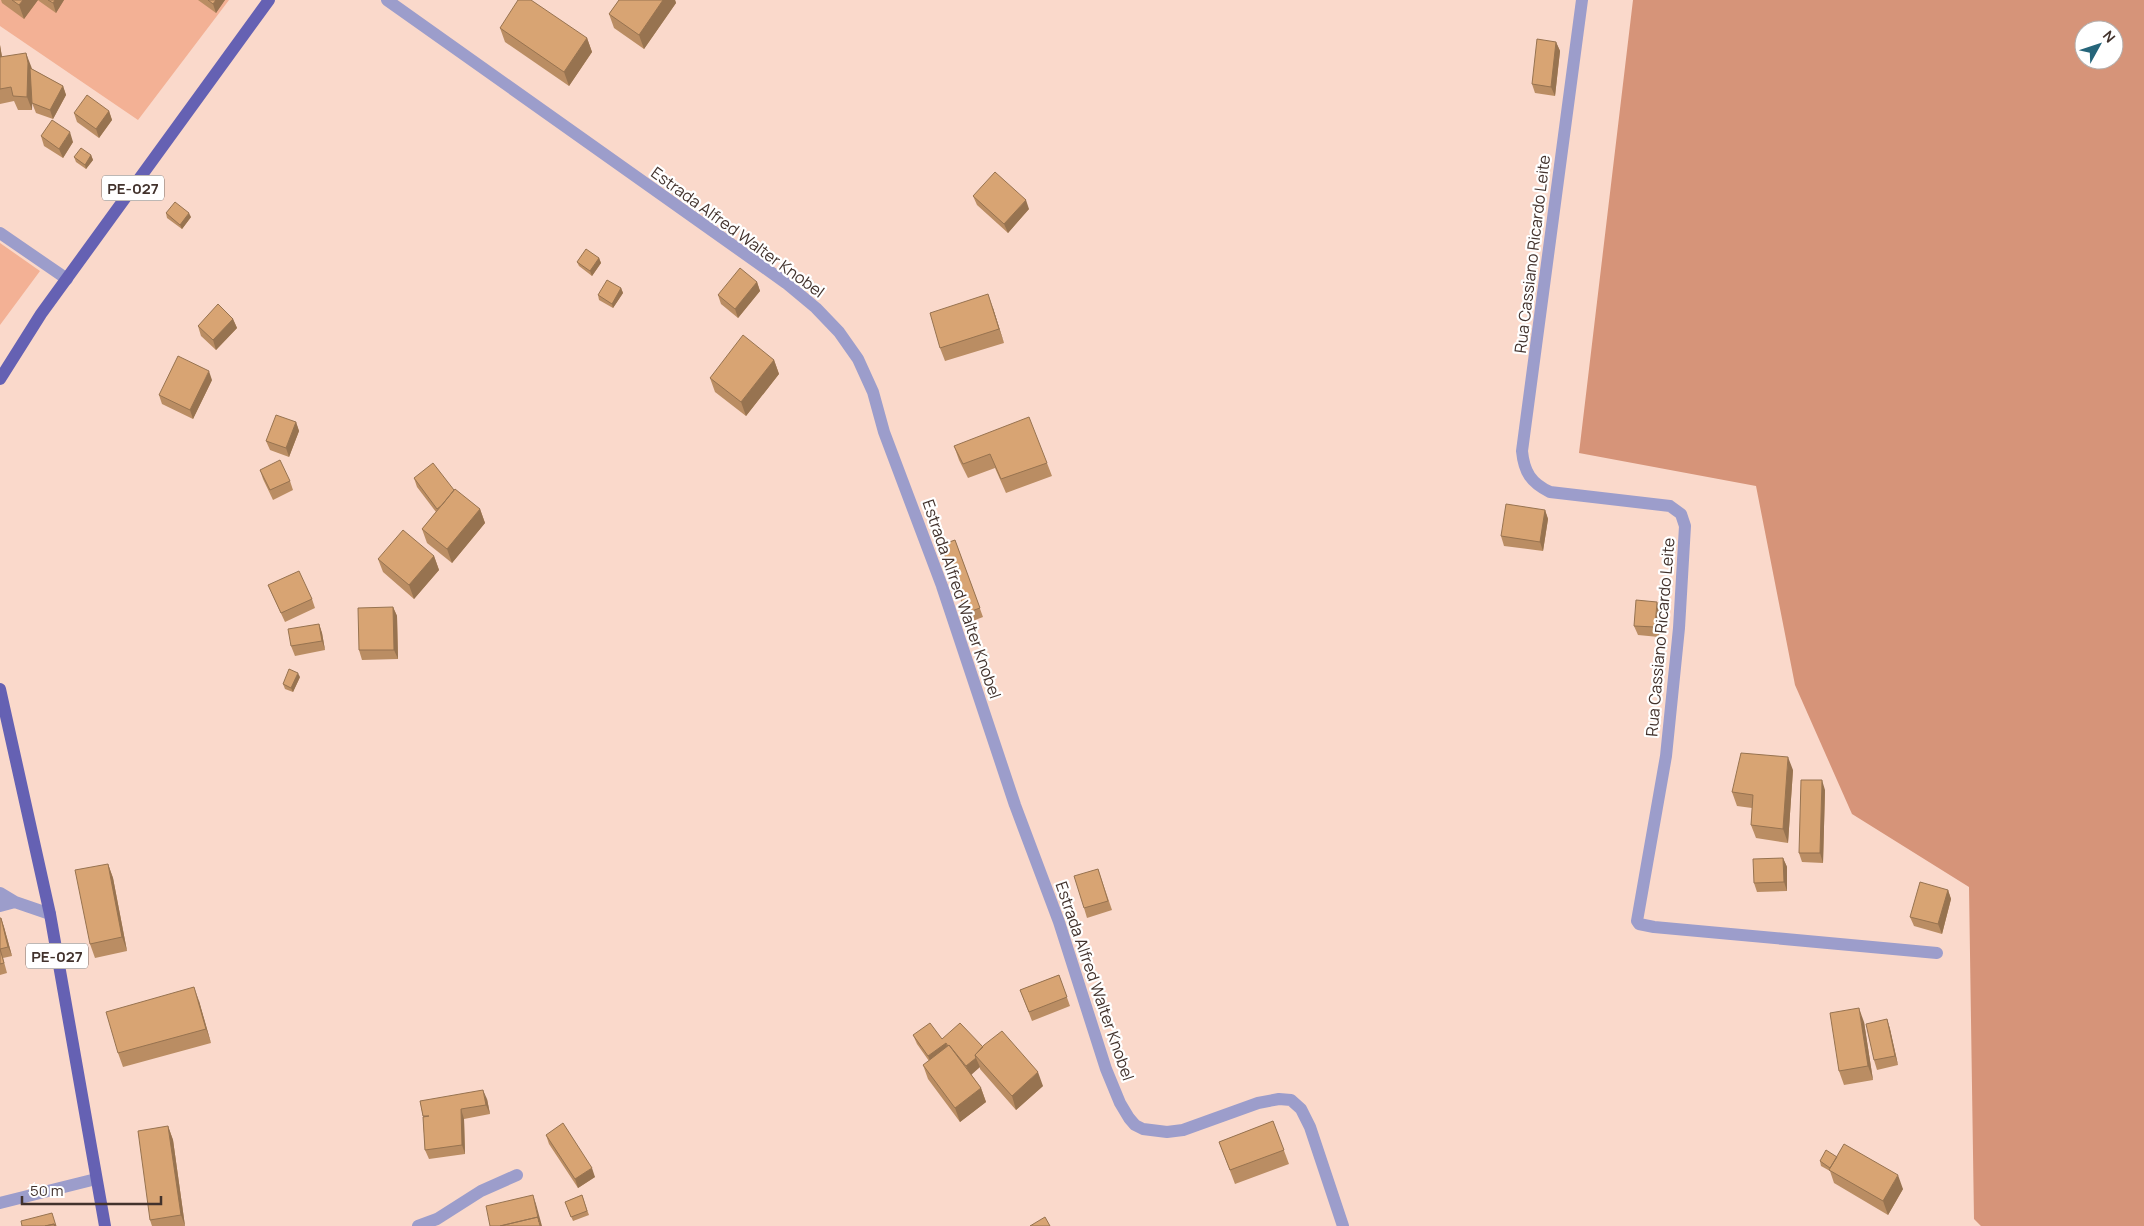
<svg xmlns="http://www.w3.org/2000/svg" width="2144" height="1226" viewBox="0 0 2144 1226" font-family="Manrope,sans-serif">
<rect width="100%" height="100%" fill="#fad9cb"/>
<path fill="#f3b195" d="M0 0H229L138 120 0 26Z
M0 243 40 271 0 325Z"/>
<path fill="#d69479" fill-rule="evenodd" d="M1633 0H2144V1226H1981L1974 1219 1969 887 1852 814 1795 685 1756 486 1579 453ZM2084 30H2114V60H2084Z"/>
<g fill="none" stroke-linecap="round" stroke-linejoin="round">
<path stroke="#9c9dcb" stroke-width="12" d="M387 0 786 283 816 308 839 332 858 359 873 392 884 432 942 586 1015 805 1059 922 1106 1069 1120 1103 1129 1118 1135 1125 1143 1129 1167 1132 1183 1130 1258 1103 1279 1099 1291 1100 1301 1109 1310 1127 1343 1226
M1582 0 1522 451C1524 472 1531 483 1550 492L1670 506 1681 514 1685 526 1679 628 1666 756 1637 921 1639 924 1654 927 1937 953
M0 233 67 279
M0 893 15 902
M0 906 15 902 50 914
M0 1203 96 1179
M418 1226 437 1219 481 1191 517 1175"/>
<path stroke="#6561b3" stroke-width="12" d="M0 379 41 314 269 0
M0 689 50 914 105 1226"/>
</g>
<path fill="#ba8d63" d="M1 0H38L24 19 2 3Z
M38 0H64L56 13 39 1Z
M198 0H225L216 13Z
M619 0H675L676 3 644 49 614 28 609 14Z
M500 28 587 38 592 52 569 86 505 42Z
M1556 42 1560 51 1555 96 1535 93 1532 84Z
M0 45 2 57 31 66 32 69 63 86 66 95 53 119 36 113 32 103V100V110H18L14 101 0 104Z
M109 111 112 120 99 138 77 122 74 113Z
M41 136 73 142 63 158 44 146Z
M91 155 93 160 86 169 76 162 74 157Z
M973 196 1029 209 1008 233 977 205Z
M166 213 191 217 182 229 167 218Z
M599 258 601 263 592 276 579 266 577 262Z
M757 282 760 291 738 318 721 304 718 295Z
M621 288 623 293 613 308 599 300 598 295Z
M993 308 1004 343 945 361 940 348Z
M233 319 237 328 216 350 201 336 198 326Z
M774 360 779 374 746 416 715 392 710 378Z
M212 380 193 419 162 404 159 395Z
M296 422 299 431 289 457 270 450 266 441Z
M954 446 1047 463 1052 476 1006 493 995 468 968 478 959 460Z
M260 470 290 481 293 490 273 500 263 479Z
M414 478 454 490 480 509 485 523 452 563 427 543 422 529 436 512 417 487Z
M1545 510 1548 519 1543 551 1504 546 1501 536Z
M955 540 983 617 970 622 941 545Z
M434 556 439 570 414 599 383 572 378 559Z
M268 585 312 599 315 608 285 622 272 594Z
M393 607 397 616 398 659 362 660 359 650Z
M1660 611 1659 637 1638 635 1634 626Z
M319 624 322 633 325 650 295 656 291 646Z
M300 677 293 692 285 689 283 684Z
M1793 770 1788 843 1756 838 1751 825 1752 808 1737 806 1732 792Z
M1825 790 1823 863 1802 862 1799 853Z
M1783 858 1787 867V891L1757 892 1754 883Z
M108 864 113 878 127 951 95 958 90 944Z
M1098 869 1112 910 1087 918 1084 908Z
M1948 890 1951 899 1942 934 1914 926 1910 917Z
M0 918H1L4 927 12 956 3 958 7 973 0 975Z
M1059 975 1070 1006 1032 1021 1020 990Z
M199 1001 211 1043 123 1067 118 1053Z
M1887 1019 1890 1029 1898 1065 1877 1070 1874 1060Z
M1864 1022 1873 1080 1844 1085 1839 1071Z
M913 1035 942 1039 983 1047 1043 1086 1016 1110 980 1069V1067L971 1074 981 1088 986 1102 960 1122 928 1079 923 1065 929 1061 917 1044Z
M487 1099 490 1114 464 1119 465 1154 429 1159 425 1150 423 1117 420 1101Z
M1273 1121 1289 1164 1235 1184 1219 1142Z
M168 1126 173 1140 185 1226H152L150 1220Z
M546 1135 595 1177 578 1188 549 1144Z
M1837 1157 1903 1189 1888 1215 1834 1183 1830 1171 1821 1166 1820 1161Z
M582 1195 589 1215 573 1221 565 1202Z"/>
<path fill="#977350" d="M23 0H38L24 19 19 5Z
M55 0H64L56 13 53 3Z
M216 0H225L216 13 213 4Z
M663 0H675L676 3 644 49 639 35Z
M587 38 592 52 569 86 564 72Z
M1556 42 1560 51 1555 96 1551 87Z
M0 45 4 69 0 58Z
M26 53 31 66 33 77 32 110 27 97Z
M63 86 66 95 53 119 50 110Z
M109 111 112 120 99 138 96 129Z
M70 132 73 142 63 158 59 149Z
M91 155 93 160 86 169 85 165Z
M1026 200 1029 209 1008 233 1004 224Z
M189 213 191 217 182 229 180 225Z
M599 258 601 263 592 276 590 271Z
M757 282 760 291 738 318 735 309Z
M621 288 623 293 613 308 612 304Z
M988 294 993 308 1004 343 999 329Z
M233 319 237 328 216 350 213 340Z
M774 360 779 374 746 416 741 402Z
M209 371 212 380 193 419 190 410Z
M296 422 299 431 289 457 286 448Z
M480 509 485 523 452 563 447 549Z
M1545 510 1548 519 1543 551 1540 542Z
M434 556 439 570 414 599 409 585Z
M1657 602 1660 611 1659 637 1655 627Z
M393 607 397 616 398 659 394 650Z
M319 624 322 633 325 650 322 641Z
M298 673 300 677 293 692 291 688Z
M1788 757 1793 770 1788 843 1783 829Z
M1822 780 1825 790 1823 863 1820 853Z
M1783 858 1787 867V891L1784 882Z
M108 864 113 878 127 951 122 937Z
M1948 890 1951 899 1942 934 1938 924Z
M1 918 4 927 12 956 8 947Z
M194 987 199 1001 211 1043 206 1029Z
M1859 1008 1864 1022 1873 1080 1868 1066Z
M1887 1019 1890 1029 1898 1065 1895 1056Z
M946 1043 949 1053 932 1065 928 1056Z
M976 1058 980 1067 970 1076 966 1066Z
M1038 1072 1043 1086 1016 1110 1012 1096Z
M981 1088 986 1102 960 1122 955 1108Z
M483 1090 487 1099 490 1114 486 1105Z
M461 1109 464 1119 465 1154 462 1145Z
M168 1126 173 1140 185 1226 181 1215Z
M592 1168 595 1177 578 1188 575 1179Z
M1898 1175 1903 1189 1888 1215 1883 1201Z
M533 1195 536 1204 542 1226H540Z"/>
<path fill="#d8a473" stroke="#977350" d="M12 0H23L19 5Z
M48 0H55L53 3Z
M208 0H216L213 4Z
M518 0H531L587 38 564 72 500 28Z
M619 0H663L639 35 609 14Z
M1537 39 1556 42 1551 87 1532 84Z
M26 53 28 63 27 97 13 96 11 87 0 89V57Z
M30 68 63 86 50 110 32 103Z
M87 95 109 111 96 129 74 113Z
M52 120 70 132 59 149 41 136Z
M81 148 91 155 85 165 74 157Z
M995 172 1026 200 1004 224 973 196Z
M175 202 189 213 180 225 166 213Z
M586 249 599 258 590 271 577 262Z
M740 268 757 282 735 309 718 295Z
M607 280 621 288 612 304 598 295Z
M988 294 999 329 940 348 930 313Z
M218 304 233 319 213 340 198 326Z
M743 335 774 360 741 402 710 378Z
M178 356 209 371 190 410 159 395Z
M276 415 296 422 286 448 266 441Z
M1029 417 1047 463 1001 479 990 454 963 464 954 446Z
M280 460 290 481 270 490 260 470Z
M433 463 454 490 442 505 437 509 414 478Z
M455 489 480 509 447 549 422 529Z
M1506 504 1545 510 1540 542 1501 536Z
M403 530 434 556 409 585 378 559Z
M955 540 980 608 966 613 941 545Z
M299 571 312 599 281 613 268 585Z
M1636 600 1657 602 1655 627 1634 626Z
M393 607 394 650H359L358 608Z
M319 624 322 641 291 646 288 629Z
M289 669 298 673 291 688 283 684Z
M1741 753 1788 757 1783 829 1751 825 1753 795 1732 792Z
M1801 780H1822L1820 853H1799Z
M1783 858 1784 882 1754 883 1753 859Z
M108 864 122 937 90 944 75 870Z
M1098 869 1108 901 1084 908 1074 876Z
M1920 882 1948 890 1938 924 1910 917Z
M0 918H1L8 947 0 949Z
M0 949 4 963 0 964Z
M1059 975 1067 997 1029 1012 1020 990Z
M194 987 206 1029 118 1053 106 1012Z
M1859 1008 1868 1066 1839 1071 1830 1013Z
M1887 1019 1895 1056 1874 1060 1866 1024Z
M930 1023 942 1039 960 1023 983 1047 975 1055 976 1058 966 1066 949 1045 948 1046 946 1043 928 1056 913 1035Z
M1002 1031 1038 1072 1012 1096 975 1055 984 1045Z
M949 1045 981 1088 955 1108 923 1065Z
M483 1090 486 1105 461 1109 462 1145 425 1150 423 1117 429 1116H423L420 1101Z
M1273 1121 1284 1150 1230 1170 1219 1142Z
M563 1123 592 1168 575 1179 546 1135Z
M168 1126 181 1215 150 1220 138 1131Z
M1844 1144 1898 1175 1883 1201 1829 1170Z
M1826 1150 1837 1157 1830 1168 1820 1161Z
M533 1195 539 1222 538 1217 500 1226H490L486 1206Z
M582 1195 587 1211 571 1217 565 1202Z
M52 1213 56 1226H55L54 1224 45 1226H22L21 1221Z
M538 1217 540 1226H500Z
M1045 1217 1050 1226H1030Z
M54 1224 55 1226H45Z"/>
<g text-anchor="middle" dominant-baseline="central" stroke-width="4.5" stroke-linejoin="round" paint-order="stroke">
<g fill="#fff" stroke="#7b706b" stroke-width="1">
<rect x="102" y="175.5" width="62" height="25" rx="4"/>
<rect x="26" y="943.5" width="62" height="25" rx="4"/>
</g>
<g font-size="15" font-weight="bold" fill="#42322c">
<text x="133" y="188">PE-027</text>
<text x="57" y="956">PE-027</text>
</g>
<g font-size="16" fill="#42322c" stroke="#fff">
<text transform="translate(738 232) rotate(36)">Estrada Alfred Walter Knobel</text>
<text transform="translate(1532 254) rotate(-83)">Rua Cassiano Ricardo Leite</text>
<text transform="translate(962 599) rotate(71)">Estrada Alfred Walter Knobel</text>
<text transform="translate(1660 637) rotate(-85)">Rua Cassiano Ricardo Leite</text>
<text transform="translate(1095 981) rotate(71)">Estrada Alfred Walter Knobel</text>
</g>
</g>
<g transform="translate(2099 45) rotate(50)"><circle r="24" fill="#ffffff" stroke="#b3adab"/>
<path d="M0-4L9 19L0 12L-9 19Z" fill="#25657a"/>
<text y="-8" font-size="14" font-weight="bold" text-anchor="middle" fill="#42322c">N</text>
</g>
<path d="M22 1196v8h139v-8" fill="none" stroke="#42322c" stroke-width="2.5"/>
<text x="30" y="1196" font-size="15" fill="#42322c" stroke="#ffffff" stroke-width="4" paint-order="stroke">50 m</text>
</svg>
